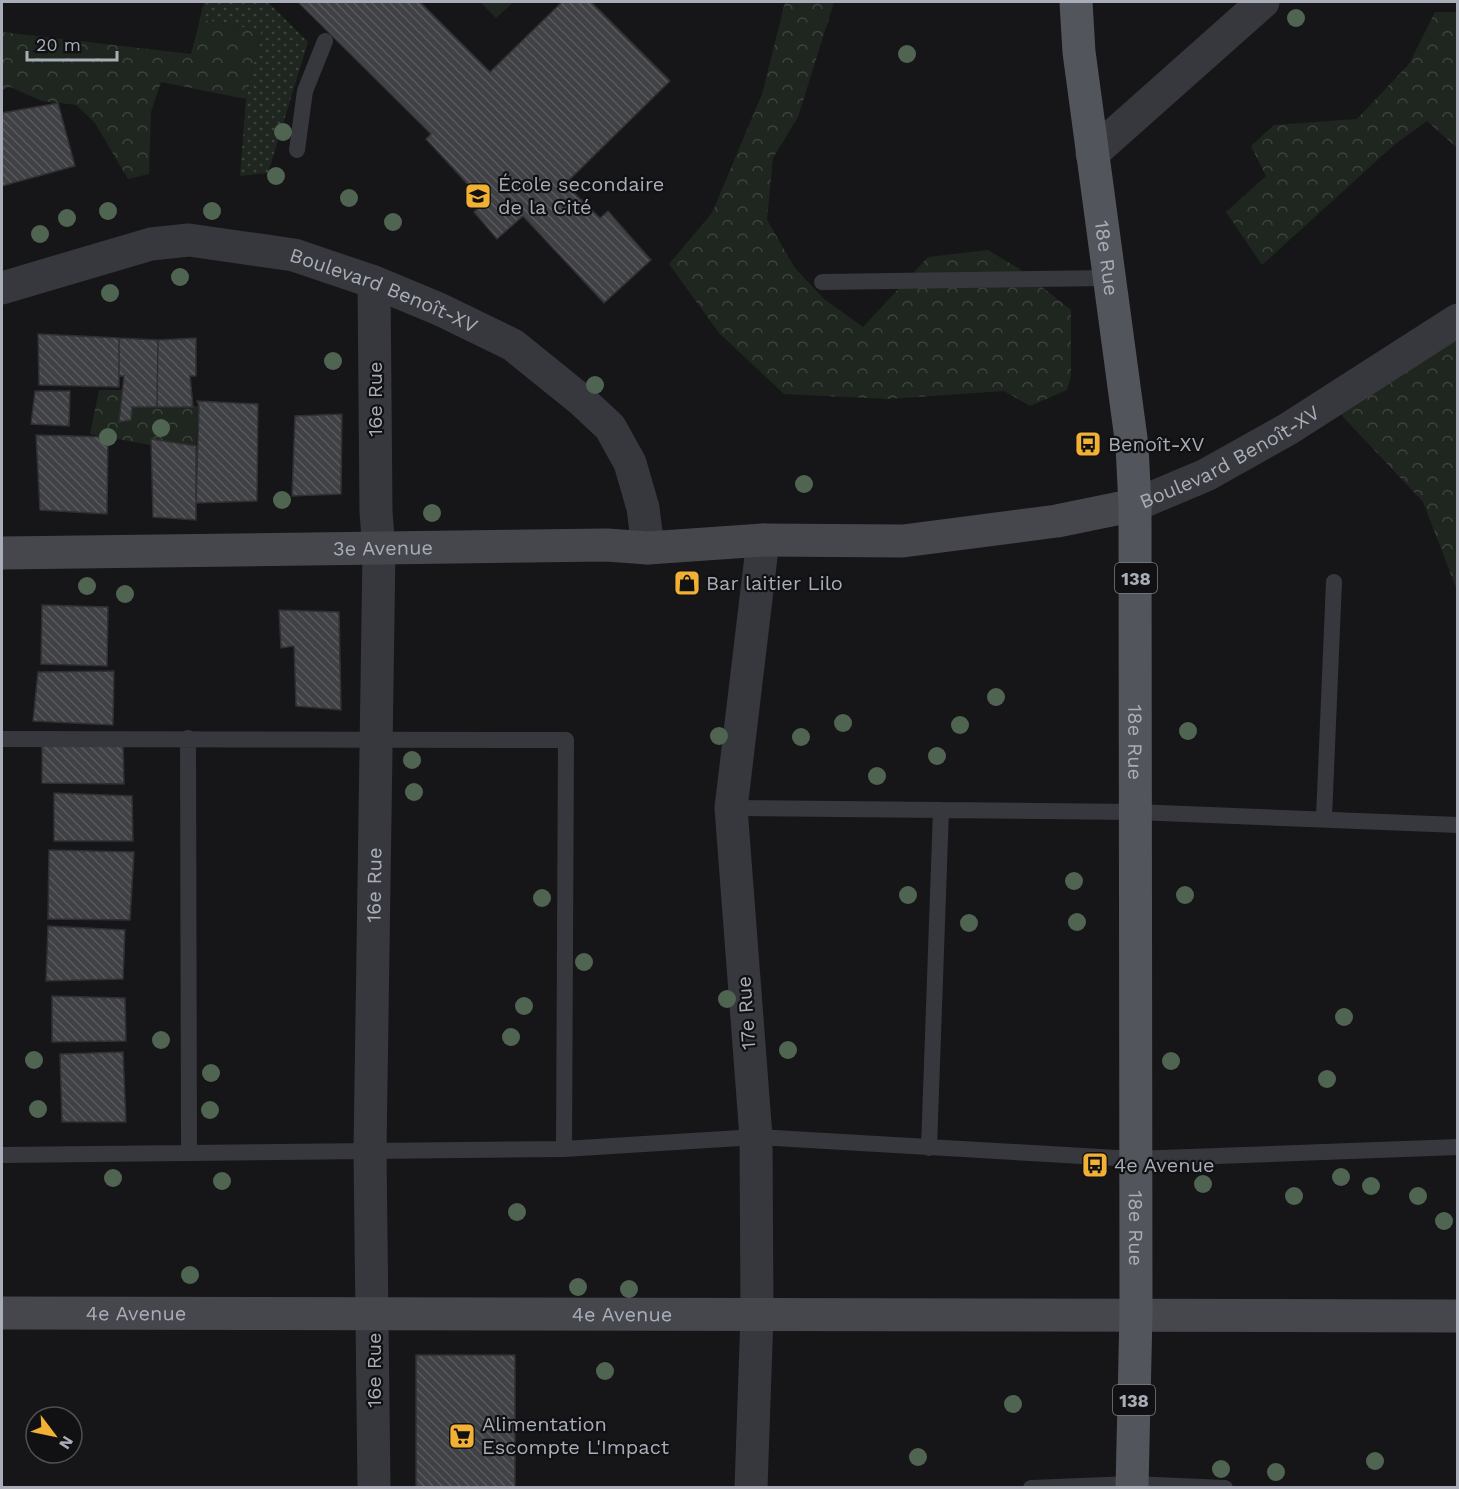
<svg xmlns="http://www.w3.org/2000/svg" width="1459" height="1489" viewBox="0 0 1459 1489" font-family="'Work Sans',sans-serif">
<defs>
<pattern id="grass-dots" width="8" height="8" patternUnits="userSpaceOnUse" patternTransform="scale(1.5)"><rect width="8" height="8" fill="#1e261f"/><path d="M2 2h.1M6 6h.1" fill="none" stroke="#3c433d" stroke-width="1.8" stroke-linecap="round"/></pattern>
<pattern id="forest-crowns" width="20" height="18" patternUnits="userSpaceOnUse" patternTransform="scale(1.5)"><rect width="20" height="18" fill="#1e261f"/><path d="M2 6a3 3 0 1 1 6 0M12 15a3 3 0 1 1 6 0" fill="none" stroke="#3c433d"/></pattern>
<pattern id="building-back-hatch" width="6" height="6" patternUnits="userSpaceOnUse" patternTransform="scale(1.5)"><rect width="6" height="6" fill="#404145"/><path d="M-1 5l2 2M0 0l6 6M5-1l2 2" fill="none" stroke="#595a5e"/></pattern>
</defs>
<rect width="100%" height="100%" fill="#161618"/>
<path fill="url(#grass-dots)" d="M204 2H268L308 42 268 173 240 176 246 99 261 31 200 19Z"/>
<path fill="url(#forest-crowns)" d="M785 2H834L798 117 773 158 767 220 795 268 824 299 863 327 928 257 988 250 1018 268 1071 310V376L1067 390 1030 406 1004 391 889 399 784 394 719 333 669 264 712 213 762 94Z
M1435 12H1457V148L1427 121 1394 145 1262 265 1226 212 1266 176 1251 146 1274 125 1357 119 1409 64Z
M200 19 261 31 246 99 161 82 151 112 149 174 128 179 95 123 76 105 42 101 10 87 2 90V32L191 54Z
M1457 339V590L1423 502 1331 404Z
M99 390H122L120 422 131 420 132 407 199 406 196 446 151 439V445L90 434Z"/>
<path fill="#1e261f" d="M480 2H514L496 18Z"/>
<path fill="url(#building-back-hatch)" stroke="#303034" stroke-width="1.5" d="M298 2H420L490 72 562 2H591L670 81 565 184 600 218 608 211 651 260 604 303 523 216 497 239 474 212 484 202 426 139 431 134Z
M58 103 75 166 2 186V113Z
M38 334 119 338V387L39 385Z
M119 338 158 340 157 407H132L131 420 119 422 124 376H119Z
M196 338V376H190L193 407H157L158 340Z
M35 391H70L69 426 31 424Z
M197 401 258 404 257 501 196 503 199 406Z
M342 414 341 494 292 496 295 416Z
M36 435 108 437 107 514 40 510Z
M151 439 196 446V520L153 517Z
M42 605 108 607 107 666 41 664Z
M279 610 339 612 341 710 296 706 294 646 281 648Z
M114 671 113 725 33 721 38 672Z
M42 743H123L124 784 42 783Z
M54 793 132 796 133 841H54Z
M49 850 134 852 130 920 48 919Z
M48 926 125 930 123 979 46 981Z
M52 996 125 998 126 1041 52 1042Z
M123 1052 126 1122H62L60 1054Z
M416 1355H515V1488H416Z"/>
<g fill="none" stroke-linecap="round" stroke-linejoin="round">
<path stroke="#37383d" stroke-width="16" d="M297 150 305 91 325 41
M822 282 1109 278
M188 738 189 1151
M2 739 566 740 564 1149
M731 808 1135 812 1458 825
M1324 817 1334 582
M929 1148 941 810
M2 1155 564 1149 756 1137 1134 1159 1458 1147
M1031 1488 1132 1484 1225 1488"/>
<g stroke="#37383d" stroke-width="33">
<path d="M1092 154 1263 2"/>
<path id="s1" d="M2 288 151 244 189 240 294 255 374 282 439 309 513 345 581 400 610 427 630 463 643 508 648 548"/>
<path id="s2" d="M1135 505 1206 475 1288 429 1458 320"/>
<path id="s3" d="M374 1488 370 1151 379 550 376 512 374 282"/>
<path d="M751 1488 757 1315 756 1137 731 808 763 540"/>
</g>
<g stroke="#45474d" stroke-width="33">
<path id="s4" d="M2 553 607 545 648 548 763 540 903 541 1057 521 1135 505"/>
<path id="s5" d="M2 1313 1458 1316"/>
</g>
<path stroke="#53555c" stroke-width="33" id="s6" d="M1076 2 1079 52 1132 446 1135 505 1136 1313 1132 1488"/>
</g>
<g fill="#506452">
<circle cx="1296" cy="18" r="9"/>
<circle cx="907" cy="54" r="9"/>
<circle cx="283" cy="132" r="9"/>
<circle cx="276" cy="176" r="9"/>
<circle cx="349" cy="198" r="9"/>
<circle cx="108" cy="211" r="9"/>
<circle cx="212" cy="211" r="9"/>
<circle cx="67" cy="218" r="9"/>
<circle cx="393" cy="222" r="9"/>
<circle cx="40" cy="234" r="9"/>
<circle cx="180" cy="277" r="9"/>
<circle cx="110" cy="293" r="9"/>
<circle cx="333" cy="361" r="9"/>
<circle cx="595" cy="385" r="9"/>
<circle cx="161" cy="428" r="9"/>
<circle cx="108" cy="437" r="9"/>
<circle cx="804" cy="484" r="9"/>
<circle cx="282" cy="500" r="9"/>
<circle cx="432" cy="513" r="9"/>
<circle cx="87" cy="586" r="9"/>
<circle cx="125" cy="594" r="9"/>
<circle cx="996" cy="697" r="9"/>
<circle cx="843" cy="723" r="9"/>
<circle cx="960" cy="725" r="9"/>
<circle cx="1188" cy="731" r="9"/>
<circle cx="719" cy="736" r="9"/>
<circle cx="801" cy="737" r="9"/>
<circle cx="937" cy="756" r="9"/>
<circle cx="412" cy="760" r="9"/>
<circle cx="877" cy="776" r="9"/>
<circle cx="414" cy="792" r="9"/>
<circle cx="1074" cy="881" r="9"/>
<circle cx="908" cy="895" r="9"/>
<circle cx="1185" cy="895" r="9"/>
<circle cx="542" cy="898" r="9"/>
<circle cx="1077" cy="922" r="9"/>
<circle cx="969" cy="923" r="9"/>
<circle cx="584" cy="962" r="9"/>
<circle cx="727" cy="999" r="9"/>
<circle cx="524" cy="1006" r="9"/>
<circle cx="1344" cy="1017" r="9"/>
<circle cx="511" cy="1037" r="9"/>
<circle cx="161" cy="1040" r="9"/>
<circle cx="788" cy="1050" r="9"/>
<circle cx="34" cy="1060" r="9"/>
<circle cx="1171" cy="1061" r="9"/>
<circle cx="211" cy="1073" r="9"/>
<circle cx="1327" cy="1079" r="9"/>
<circle cx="38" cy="1109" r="9"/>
<circle cx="210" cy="1110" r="9"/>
<circle cx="1341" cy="1177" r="9"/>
<circle cx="113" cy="1178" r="9"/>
<circle cx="222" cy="1181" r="9"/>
<circle cx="1203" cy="1184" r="9"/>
<circle cx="1371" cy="1186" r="9"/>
<circle cx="1294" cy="1196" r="9"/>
<circle cx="1418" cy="1196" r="9"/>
<circle cx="517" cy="1212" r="9"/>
<circle cx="1444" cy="1221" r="9"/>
<circle cx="190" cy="1275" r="9"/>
<circle cx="578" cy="1287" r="9"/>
<circle cx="629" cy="1289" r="9"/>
<circle cx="605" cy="1371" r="9"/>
<circle cx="1013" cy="1404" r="9"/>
<circle cx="918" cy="1457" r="9"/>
<circle cx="1375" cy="1461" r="9"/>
<circle cx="1221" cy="1469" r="9"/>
<circle cx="1276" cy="1472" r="9"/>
</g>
<defs>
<symbol id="school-square" viewBox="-11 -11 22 22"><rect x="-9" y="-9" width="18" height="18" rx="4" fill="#f2b134" stroke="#111113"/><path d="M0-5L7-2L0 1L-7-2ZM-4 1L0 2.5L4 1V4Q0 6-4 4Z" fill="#111"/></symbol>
<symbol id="bus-square" viewBox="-11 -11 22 22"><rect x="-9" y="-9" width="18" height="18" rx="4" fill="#f2b134" stroke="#111113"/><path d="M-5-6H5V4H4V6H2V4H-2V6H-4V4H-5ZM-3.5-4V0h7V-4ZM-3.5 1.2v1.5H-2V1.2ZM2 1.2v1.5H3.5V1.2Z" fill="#111"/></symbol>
<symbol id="shop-square" viewBox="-11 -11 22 22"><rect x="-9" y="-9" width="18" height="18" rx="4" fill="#f2b134" stroke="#111113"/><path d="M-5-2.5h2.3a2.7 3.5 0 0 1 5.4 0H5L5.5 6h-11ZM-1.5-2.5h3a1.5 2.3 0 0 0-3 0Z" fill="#111"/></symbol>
<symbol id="supermarket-square" viewBox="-11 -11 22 22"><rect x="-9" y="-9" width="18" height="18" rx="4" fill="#f2b134" stroke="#111113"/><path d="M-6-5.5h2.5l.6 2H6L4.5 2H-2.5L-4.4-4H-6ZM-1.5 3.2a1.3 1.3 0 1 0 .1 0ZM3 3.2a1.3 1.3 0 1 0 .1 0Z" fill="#111"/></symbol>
</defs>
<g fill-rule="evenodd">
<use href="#school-square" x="463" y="181" width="30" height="30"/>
<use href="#bus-square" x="1073" y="429" width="30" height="30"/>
<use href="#shop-square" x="672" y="568" width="30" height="30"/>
<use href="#bus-square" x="1080" y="1150" width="30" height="30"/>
<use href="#supermarket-square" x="447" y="1421" width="30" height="30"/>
</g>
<g text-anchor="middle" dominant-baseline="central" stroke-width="4.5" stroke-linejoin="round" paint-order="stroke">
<g fill="#111113" stroke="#7b7e86" stroke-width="1.5">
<rect x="1115" y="563" width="42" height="30" rx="4.5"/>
<rect x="1113" y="1385" width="42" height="30" rx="4.5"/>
</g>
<g font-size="18" font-weight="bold" fill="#a8adb8">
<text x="1136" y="578">138</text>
<text x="1134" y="1400">138</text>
</g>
<g font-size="20" fill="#a8adb8" stroke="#111113" text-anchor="start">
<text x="498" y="184">École secondaire<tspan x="498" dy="23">de la Cité</tspan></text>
<text x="1108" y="444">Benoît-XV</text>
<text x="706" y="583">Bar laitier Lilo</text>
<text x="1114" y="1165">4e Avenue</text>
<text x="482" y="1424">Alimentation<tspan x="482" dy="23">Escompte L'Impact</tspan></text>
</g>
<g font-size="20" fill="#a8adb8" stroke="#111113">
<text stroke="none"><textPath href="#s6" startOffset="258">18e Rue</textPath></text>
<text stroke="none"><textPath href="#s1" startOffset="396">Boulevard Benoît-XV</textPath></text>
<text transform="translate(375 399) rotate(-90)">16e Rue</text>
<text stroke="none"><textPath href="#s2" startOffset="106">Boulevard Benoît-XV</textPath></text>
<text stroke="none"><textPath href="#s4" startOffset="381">3e Avenue</textPath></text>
<text stroke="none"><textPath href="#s6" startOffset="744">18e Rue</textPath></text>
<text stroke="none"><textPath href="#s3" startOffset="603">16e Rue</textPath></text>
<text transform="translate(746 1013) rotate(-94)">17e Rue</text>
<text stroke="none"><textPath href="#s6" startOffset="1230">18e Rue</textPath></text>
<text stroke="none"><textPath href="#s5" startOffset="134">4e Avenue</textPath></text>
<text stroke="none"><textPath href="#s5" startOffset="620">4e Avenue</textPath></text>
<text transform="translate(374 1370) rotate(-90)">16e Rue</text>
</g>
</g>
<rect width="1459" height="1489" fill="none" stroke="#a8adb8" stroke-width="6"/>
<g transform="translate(54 1435) rotate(122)"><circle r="28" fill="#111113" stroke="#4d4f55" stroke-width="1.5"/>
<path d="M0-4.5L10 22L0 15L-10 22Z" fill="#f2b134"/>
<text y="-9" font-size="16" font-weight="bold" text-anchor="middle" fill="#a8adb8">N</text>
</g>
<path d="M27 51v9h90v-9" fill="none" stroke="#a8adb8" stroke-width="3"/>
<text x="36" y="51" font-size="18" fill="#a8adb8" stroke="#111113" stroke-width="4.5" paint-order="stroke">20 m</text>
</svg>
